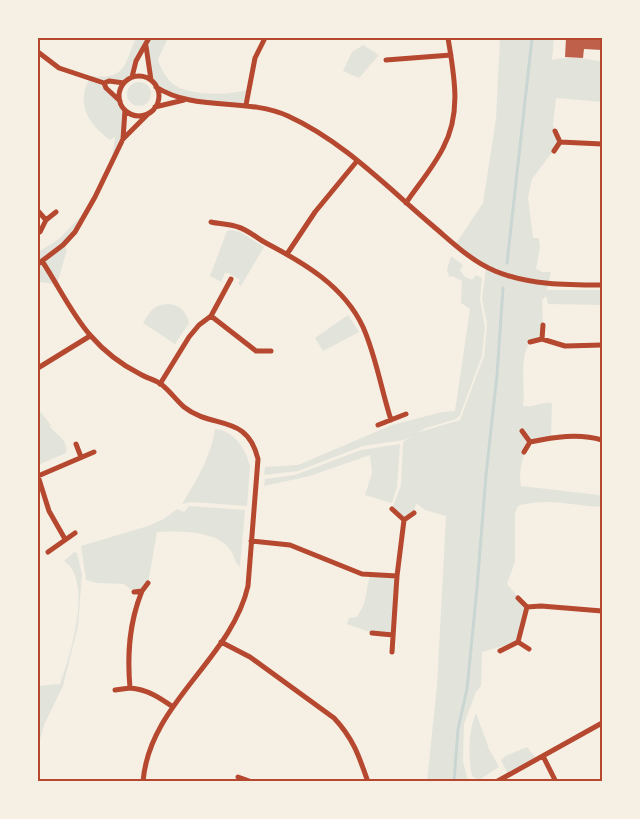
<svg xmlns="http://www.w3.org/2000/svg" width="640" height="819" viewBox="0 0 640 819" font-family="'PT Sans Narrow',sans-serif">
<rect width="100%" height="100%" fill="#f6efe4"/>
<path fill="#e2e4dc" d="M136 38H168L158 59C160 68 166 78 173 84 188 96 232 96 249 89L246 105C224 103 163 102 151 80 147 72 147 56 146 47L136 61 132 77 124 83H104L125 110 123 139 111 164 115 137 110 140C87 123 75 103 91 76 126 80 124 65 136 38Z
M500 38H554L552 60C570 56 585 58 602 62V102L556 98 553 125 560 142 532 179 528 198 533 238H539L540 248 536 269 542 272H551L547 290H602V305L548 304 546 296 542 300 543 325 542 339 530 342C518 361 526 386 523 406 534 408 541 401 552 403L551 438 530 442C523 455 518 471 521 486L599 495 602 498V507C573 506 547 497 518 506L515 513V562L507 584 527 607 518 642 482 652 481 686 476 692 464 724 463 761 468 781H427L437 686 446 516 425 510 416 503 414 513 404 520 392 509 401 485 403 442 416 433 460 420 484 356 487 324 482 299 486 267 455 245 483 203 496 119Z
M363 45 379 55 359 78 343 71 352 52Z
M127 94a12 12 0 1 1 24 0a12 12 0 1 1-24 0Z
M91 206 63 245 67 250 57 284 38 282V252L59 239Z
M231 230 240 232 264 247 241 286 238 284 240 280 228 273H225L221 282 210 276 227 231Z
M451 256 463 265 460 270 465 277 472 280 476 275 482 278 480 299 485 327 482 356 460 415 456 419 426 428 404 440 363 446 298 471 264 475 265 467 298 465 392 425 442 412 455 411 470 309 461 303 462 281 452 276 449 277 447 270Z
M169 304C182 306 186 312 189 323L175 344 143 323C151 310 153 305 169 304Z
M348 315 359 332 323 351 315 338Z
M38 409 51 425 50 427C58 436 69 441 66 453L38 465Z
M215 429C235 431 246 449 250 467L247 506 192 502 182 504C196 481 211 457 215 429Z
M400 444 397 487 392 503 365 495 372 473 370 455 310 476 264 486 265 479 295 475 361 450Z
M189 506 245 510 240 567C234 562 235 557 231 551 218 530 178 531 157 532L148 583 142 591 134 592 124 584 97 583 86 580 81 546 148 526 164 519 177 509 184 512Z
M74 552 77 553 82 574 78 626 63 686 44 725 38 747V686L60 684C70 657 94 580 64 561Z
M370 574 397 576 393 635 372 633 347 624 349 618 357 617 364 604Z
M476 713 489 749 499 767 479 780 472 776C468 756 468 733 476 713Z
M527 747 537 759 508 774 501 760 505 756Z"/>
<g fill="none" stroke-linecap="round" stroke-linejoin="round">
<path stroke="#c9d6d2" stroke-width="3" d="M507 263 532 38
M454 782 458 729 467 689 477 588 486 475 497 375 503 288"/>
</g>
<path fill="#bf614a" d="M566 38H602V50L584 49 583 58 565 57Z"/>
<g fill="none" stroke-linecap="round" stroke-linejoin="round">
<path stroke="#b5482f" stroke-width="5" d="M146 46 151 80
M38 52 59 68 104 83 109 81 124 83
M386 60 451 55
M119 96a20 20 0 1 1 40 0a20 20 0 1 1-40 0Z
M132 77 136 61 149 38
M104 83 106 88 120 101
M156 87C195 112 246 97 288 116 343 141 387 187 433 226 452 242 471 261 495 271 528 285 567 285 602 285
M246 105 255 58 265 38
M155 107 184 100
M123 139 125 110
M560 142 602 144
M554 151 560 142 555 131
M406 203C418 185 433 168 443 148 462 113 454 75 448 38
M38 211 46 220
M211 222C219 224 230 224 238 227 248 230 257 238 266 243 304 263 344 286 363 327 376 356 381 389 391 420
M40 232 46 220 56 212
M287 254 315 212 357 161
M42 261C58 285 71 313 90 335 103 350 122 365 140 374 147 378 155 380 161 384 170 391 176 400 184 407 213 430 247 413 258 459L248 586C231 660 149 703 143 782
M38 264 63 245 75 232 95 197 123 139 149 113
M211 316 256 351H271
M542 339 565 346 602 345
M530 342 542 339 543 325
M38 368 90 336
M160 384 189 337 199 325 211 316 231 279
M378 425 406 414
M522 431 530 442 524 452
M530 442C554 437 579 433 602 440
M76 444 81 457
M392 509 404 520 414 513
M65 539 49 511 38 476 94 452
M251 541 290 545 362 574 397 576
M48 552 75 533
M142 591C129 623 127 654 130 688 147 689 160 698 173 707
M134 592 142 591 148 583
M518 598 527 607
M372 633 393 635
M221 642 250 657 334 718C353 738 359 756 368 782
M518 642 527 607 541 606 602 611
M500 651 518 642 529 649
M392 652 397 576 404 520
M115 690 130 688
M543 756 556 782
M238 777 252 782
M496 782 602 723"/>
</g>
<rect width="640" height="819" fill="none" stroke="#f6efe4" stroke-width="78"/>
<rect x="39" y="39" width="562" height="741" fill="none" stroke="#b5482f" stroke-width="2"/>
</svg>
